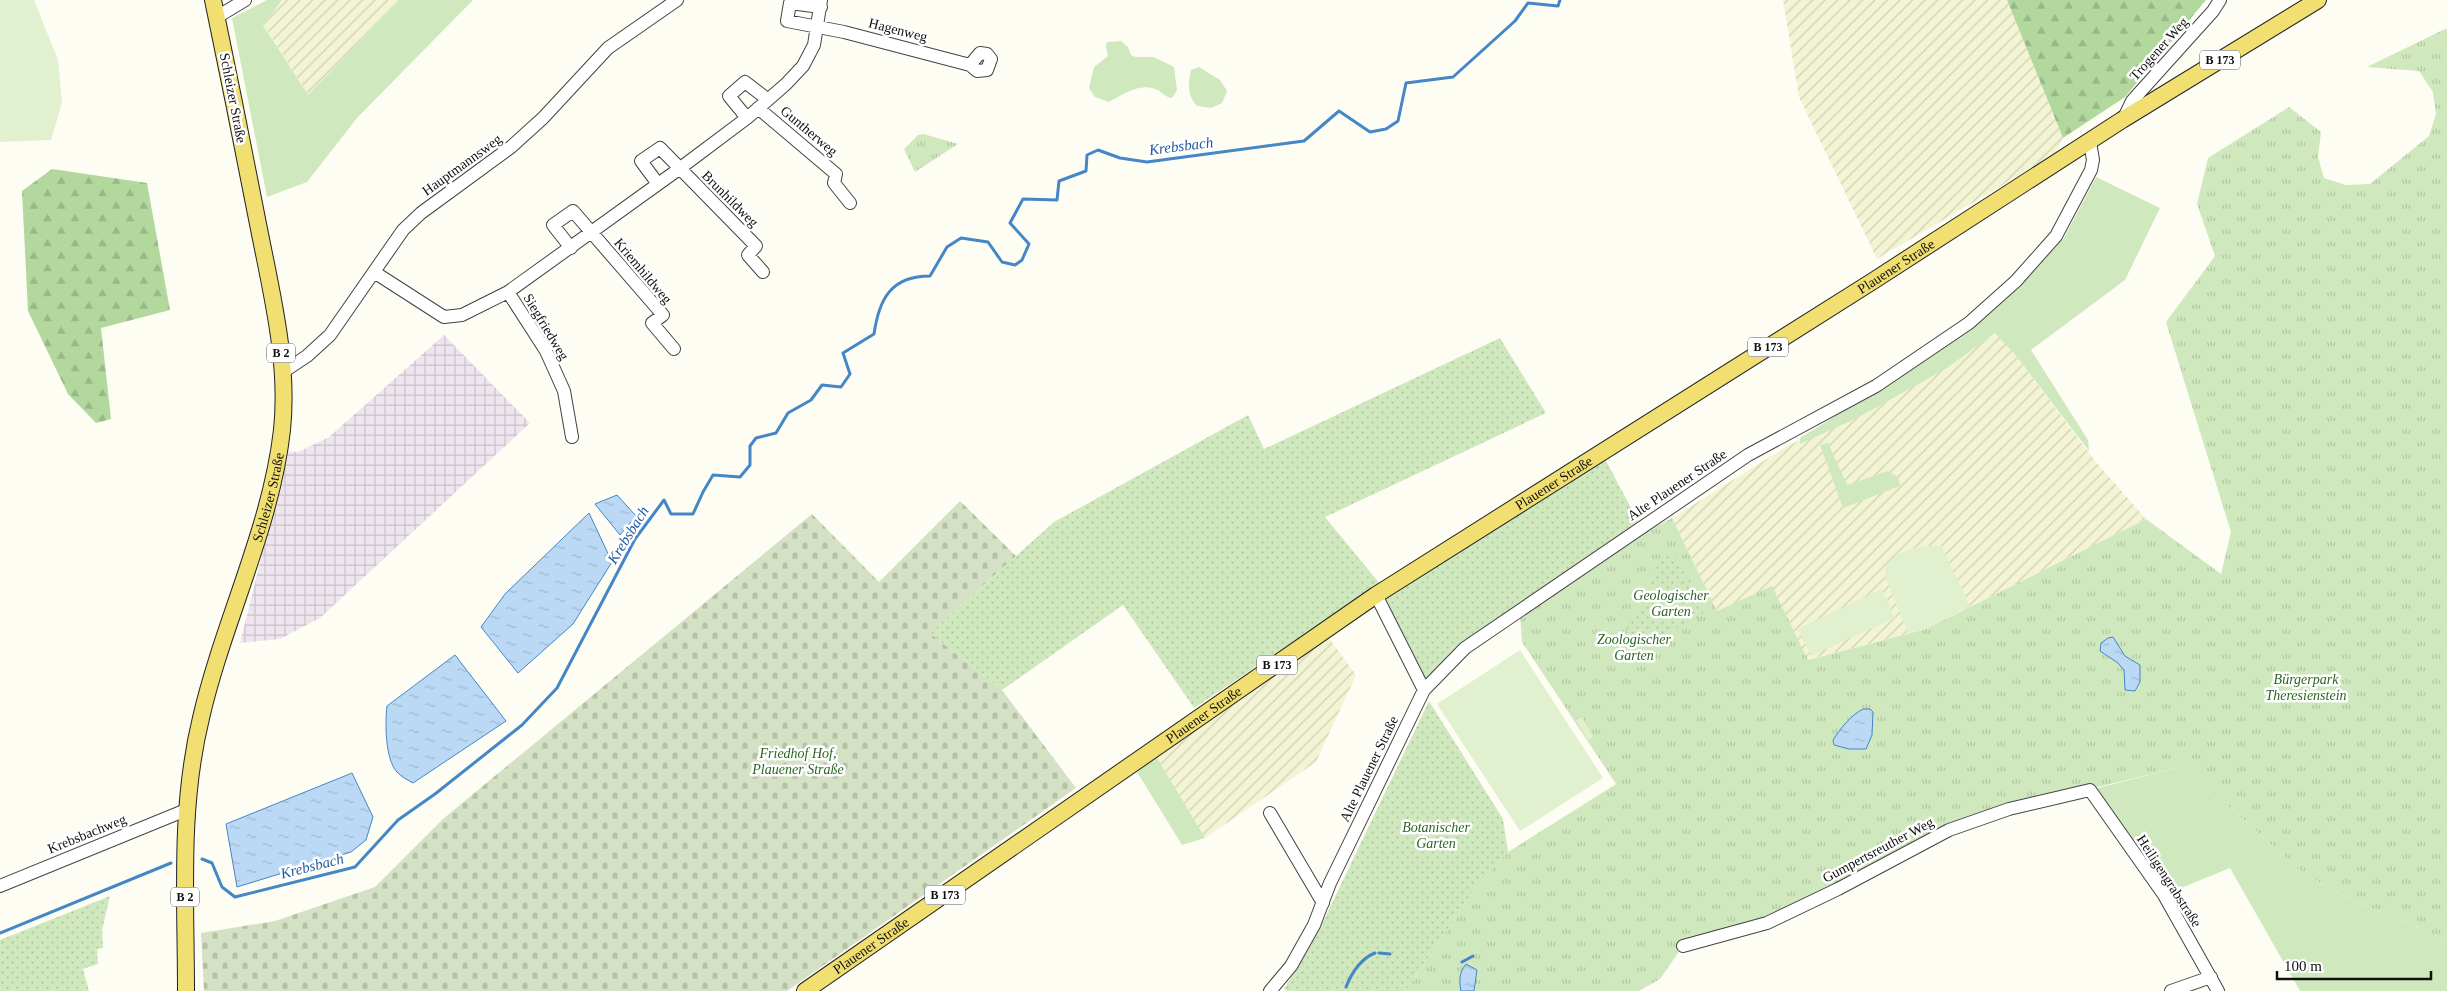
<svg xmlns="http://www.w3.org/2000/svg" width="2447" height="991" viewBox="0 0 2447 991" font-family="Georgia,serif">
<defs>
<pattern id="industrial-grid" width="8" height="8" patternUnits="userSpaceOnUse" patternTransform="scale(1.25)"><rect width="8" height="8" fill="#eee5ee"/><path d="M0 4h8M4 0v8" fill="none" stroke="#cbc3cb"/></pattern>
<pattern id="farmland-furrows" width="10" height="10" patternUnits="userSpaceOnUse" patternTransform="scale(1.25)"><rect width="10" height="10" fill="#f3f4d4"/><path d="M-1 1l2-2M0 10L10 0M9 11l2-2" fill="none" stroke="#cfd0b5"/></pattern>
<pattern id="forest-firs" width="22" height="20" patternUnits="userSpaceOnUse" patternTransform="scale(1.25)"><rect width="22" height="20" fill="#b2d89e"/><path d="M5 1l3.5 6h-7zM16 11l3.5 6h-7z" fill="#98b887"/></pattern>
<pattern id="cemetery-stones" width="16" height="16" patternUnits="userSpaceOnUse" patternTransform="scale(1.25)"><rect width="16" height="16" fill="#d5e1c4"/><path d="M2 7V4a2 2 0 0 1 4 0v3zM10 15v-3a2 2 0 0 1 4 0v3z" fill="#b6c0a7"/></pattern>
<pattern id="park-tufts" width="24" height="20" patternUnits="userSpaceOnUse" patternTransform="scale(1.25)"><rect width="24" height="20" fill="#d0e8be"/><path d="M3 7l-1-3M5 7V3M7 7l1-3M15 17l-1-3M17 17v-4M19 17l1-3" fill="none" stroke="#b2c6a2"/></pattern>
<pattern id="garden-dots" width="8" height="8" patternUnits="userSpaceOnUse" patternTransform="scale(1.25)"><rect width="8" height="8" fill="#d0e8be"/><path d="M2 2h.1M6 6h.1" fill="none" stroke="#b2c6a2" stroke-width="1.8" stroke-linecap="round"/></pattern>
<pattern id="water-ripples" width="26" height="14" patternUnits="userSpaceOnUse" patternTransform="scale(1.25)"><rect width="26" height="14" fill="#bbd8f4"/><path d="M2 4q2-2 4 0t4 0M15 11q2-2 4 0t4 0" fill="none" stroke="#a0b8d0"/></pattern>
</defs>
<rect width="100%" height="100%" fill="#fefdf4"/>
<path fill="url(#industrial-grid)" d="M444 335 530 423 320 618 280 639 240 643 288 451 298 452 329 437Z"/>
<path fill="url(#farmland-furrows)" d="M282 0H399L308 95 263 24Z
M1783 0H2007L2063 138 2055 154 1877 259 1799 97Z
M1996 333 2017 357 2096 462 2146 519 1926 629 1807 660 1794 631 1717 611 1672 518 1784 448 1917 379Z
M1328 637 1356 675 1316 762 1205 838 1156 756Z"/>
<path fill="#d0e8be" d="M267 0H282L263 25 308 95 399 0H473L357 118 307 182 267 197 232 18Z
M1121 41 1128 47 1131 55 1136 57H1154L1174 67 1177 90 1172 98C1164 97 1162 91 1155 89 1138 83 1123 95 1109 102L1095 97 1089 88 1094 67 1108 56 1106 47 1107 42Z
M1199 67 1220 80 1227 91 1222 103 1211 108 1197 106C1187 95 1188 84 1191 70Z
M2096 177 2160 208 2125 280 2031 350 2088 440 2089 451 2017 357 1995 333 1947 368 1859 417 1800 444V438L1925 360 2007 297 2064 238Z
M1828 443 1847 485 1888 471 1898 477 1900 486 1843 508 1820 445Z
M1156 756 1205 838 1182 845 1137 772Z
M2184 766 2303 873 2352 900 2447 940V991H2300L2230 868 2164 895 2090 790Z"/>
<path fill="url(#forest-firs)" d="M2007 0H2206L2125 97 2063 138Z
M52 169 147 183 170 310 101 328 111 419 96 423 68 394 28 311 22 191Z"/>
<path fill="url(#cemetery-stones)" d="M960 501 1016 556 930 633 1002 690 1076 788 787 991H204L201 933 275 921 375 887 443 819 812 514 879 582Z"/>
<path fill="url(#park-tufts)" d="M2447 28V940L2352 900 2303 873 2184 766 2009 809 1949 830 1767 923 1683 946 1660 979 1639 991H1406L1476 887 1508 852 1616 784 1522 642 1520 616 1635 537 1672 518 1717 611 1772 586 1808 660 1926 629 2146 519 2221 574 2231 532 2166 322 2215 256 2197 204 2208 158 2289 107 2321 132 2318 157 2324 178 2346 185 2370 184 2429 136 2436 114 2433 92 2419 71 2367 67Z
M924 134 958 144 915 172 904 149 918 135Z"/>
<path fill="url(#garden-dots)" d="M1500 338 1546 413 1325 517 1380 584 1194 708 1123 605 1002 690 930 633 1054 522 1248 415 1264 449Z
M1604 457 1638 521 1424 679 1382 598Z
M1675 553 1704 615 1632 649C1617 620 1637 619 1647 597 1652 586 1653 573 1655 561Z
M1429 701 1503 819 1508 852 1476 887 1406 991H1288L1284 989 1320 928Z
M110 896 102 930 103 948 97 949 98 964 83 969 89 991H0V940Z"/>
<path fill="#e1f0cf" d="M0 0H34L58 60 62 103 51 140 0 142Z
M1941 545 1970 606 1926 629 1908 633 1885 576C1885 550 1920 546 1941 545Z
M1882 589 1895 618 1811 656 1798 629Z
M1520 650 1603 778 1520 831 1437 704Z
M1582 717 1593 737 1588 740 1576 720Z"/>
<path fill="url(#water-ripples)" stroke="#4586c7" d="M617 495 636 516 620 535 595 504Z
M589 513 612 562 573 624 518 673 481 627 505 594Z
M2113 637 2125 656 2140 665V682L2135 691 2125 690 2124 670 2118 663 2100 651 2101 643 2108 638Z
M455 655 506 721 413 783C408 780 401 777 397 772 385 759 385 723 387 706Z
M1863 709H1870L1873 712 1872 735 1866 749H1849L1834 745 1833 740C1840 729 1851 715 1863 709Z
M352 773 373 817 366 840 351 852 237 887 226 824Z
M1466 964 1477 970 1474 991H1461C1459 980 1459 973 1466 964Z"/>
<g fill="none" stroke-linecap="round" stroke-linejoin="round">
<path stroke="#4586c7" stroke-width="3" d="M202 859 212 863 222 887 235 897 355 867 398 820 435 794 522 725 557 688 635 539 664 500 671 514H693L703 492 713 475 740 477 750 465V446L756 438 776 433 788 413 811 400 822 385 841 387 850 374 843 353 874 334C879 299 891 276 930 276L947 247 961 238 988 242 1002 262 1015 265 1022 260 1029 244 1010 223 1023 199 1057 200 1059 181 1086 171 1087 155 1098 150 1120 158 1147 162 1304 141 1339 111 1370 132 1386 129 1398 121 1406 83 1453 77 1515 21 1528 3 1558 6 1560 0
M0 933 171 863
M1379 953 1390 954
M1462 962 1473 956
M1346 987C1352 972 1360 959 1375 953"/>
<defs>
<path id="minor" d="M821 7 790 3 787 21 844 32 970 65 977 71 987 70 991 59 987 54 980 53 970 65
M217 17 245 0
M758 108 836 174 834 183 850 203
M747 118 729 96 745 82 767 99
M2123 120 2132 101 2213 11 2220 0
M658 184 641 161 660 148 756 246 748 255 763 272
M571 248 553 225 573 211 663 315 652 323 674 349
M374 272 444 317 462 315 508 292 679 169 747 118 786 84 803 66 814 45 821 0
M508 292 546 351 564 391 572 437
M283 372 307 356 330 335 403 230 421 213 511 147 543 118 608 48 677 0
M1376 595 1424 690
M1270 813 1323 903
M0 886 186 810
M1683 946 1767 923 1838 889 1949 830 2009 809 2090 790 2164 895 2218 991
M1270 991 1291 966 1314 925 1330 883 1424 690 1465 648 1748 455 1876 386 1969 323 2016 281 2056 236 2091 170 2093 160 2090 142
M2171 991 2211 977"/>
<g id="major">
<path id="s1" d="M186 991C186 899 179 808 201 718 223 622 271 528 282 430 289 363 272 295 259 229 244 153 229 76 213 0"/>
<path id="s2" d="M805 991 1376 595 1873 281 2122 120 2318 0"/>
</g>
</defs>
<use href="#minor" stroke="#434343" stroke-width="14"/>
<use href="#major" stroke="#212121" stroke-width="18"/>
<use href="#minor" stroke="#fff" stroke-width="12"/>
<use href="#major" stroke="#f1df71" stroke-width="16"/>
</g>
<g text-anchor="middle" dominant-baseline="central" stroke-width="5" stroke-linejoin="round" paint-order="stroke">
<g fill="#fff" stroke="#585858" stroke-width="1">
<rect x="2200" y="50.5" width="40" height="19" rx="4"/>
<rect x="1748" y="337.5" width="40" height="19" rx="4"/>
<rect x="267" y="343.5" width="28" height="19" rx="4"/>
<rect x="1257" y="655.5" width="40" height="19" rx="4"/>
<rect x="925" y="885.5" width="40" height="19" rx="4"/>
<rect x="171" y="887.5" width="28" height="19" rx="4"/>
</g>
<g font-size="12" font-weight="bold" fill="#101010">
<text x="2220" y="60">B 173</text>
<text x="1768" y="347">B 173</text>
<text x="281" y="353">B 2</text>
<text x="1277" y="665">B 173</text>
<text x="945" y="895">B 173</text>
<text x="185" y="897">B 2</text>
</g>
<g font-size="14" fill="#101010" stroke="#fff">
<text transform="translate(898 30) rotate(14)">Hagenweg</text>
<text transform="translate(2159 49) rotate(-48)">Trogener Weg</text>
<text transform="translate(233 98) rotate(79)">Schleizer Straße</text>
<text transform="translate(809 131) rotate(40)">Guntherweg</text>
<text transform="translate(462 165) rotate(-36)">Hauptmannsweg</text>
<text transform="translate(730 199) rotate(45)">Brunhildweg</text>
<text stroke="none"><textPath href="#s2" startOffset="1310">Plauener Straße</textPath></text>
<text transform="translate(643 271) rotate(50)">Kriemhildweg</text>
<text transform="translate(546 327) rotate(59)">Siegfriedweg</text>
<text stroke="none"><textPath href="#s2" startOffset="905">Plauener Straße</textPath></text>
<text transform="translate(1677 485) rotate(-34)">Alte Plauener Straße</text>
<text stroke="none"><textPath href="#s1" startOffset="505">Schleizer Straße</textPath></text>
<text stroke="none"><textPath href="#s2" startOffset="485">Plauener Straße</textPath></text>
<text transform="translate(1369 769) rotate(-64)">Alte Plauener Straße</text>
<text transform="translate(87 834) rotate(-22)">Krebsbachweg</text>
<text transform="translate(1878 850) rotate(-28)">Gumpertsreuther Weg</text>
<text transform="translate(2169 881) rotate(57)">Heiligengrabstraße</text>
<text stroke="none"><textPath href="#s2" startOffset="80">Plauener Straße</textPath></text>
</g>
<g font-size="14" font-style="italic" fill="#2a6622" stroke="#fff">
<text x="1671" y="595">Geologischer<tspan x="1671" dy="16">Garten</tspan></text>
<text x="1634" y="639">Zoologischer<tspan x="1634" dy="16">Garten</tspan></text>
<text x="2306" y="679">Bürgerpark<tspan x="2306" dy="16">Theresienstein</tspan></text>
<text x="798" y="753">Friedhof Hof,<tspan x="798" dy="16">Plauener Straße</tspan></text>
<text x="1436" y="827">Botanischer<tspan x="1436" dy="16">Garten</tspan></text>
</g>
<g font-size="15" font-style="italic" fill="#1e599d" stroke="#fff">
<text transform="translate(1181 146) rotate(-7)">Krebsbach</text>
<text transform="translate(628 535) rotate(-58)">Krebsbach</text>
<text transform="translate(312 866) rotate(-14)">Krebsbach</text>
</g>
</g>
<path d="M2277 971v8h154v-8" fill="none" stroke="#101010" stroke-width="2.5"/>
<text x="2284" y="971" font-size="15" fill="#101010" stroke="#ffffff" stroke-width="4" paint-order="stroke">100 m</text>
</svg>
